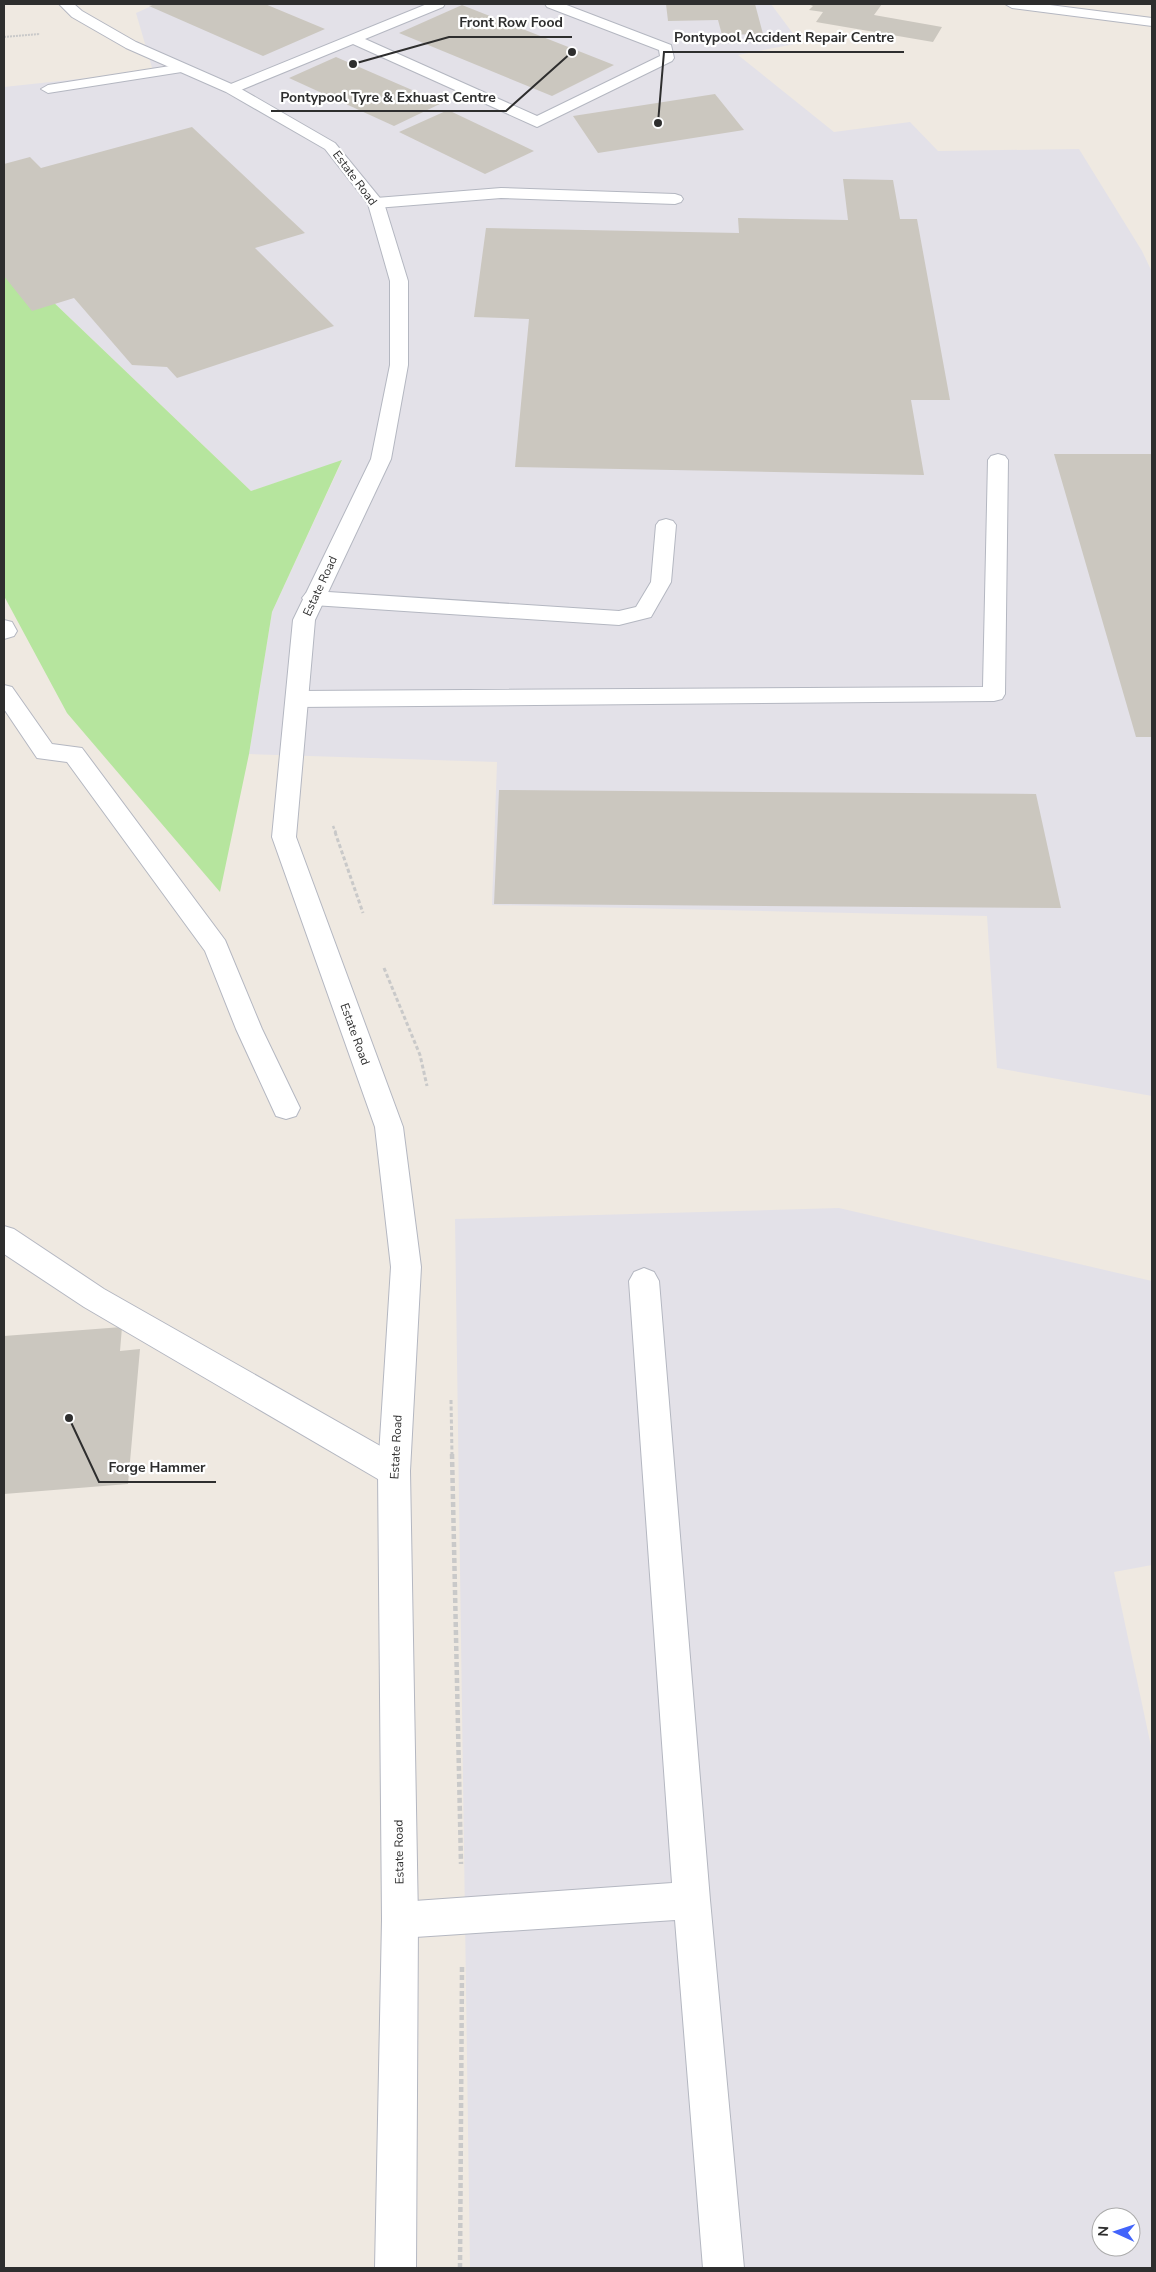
<svg xmlns="http://www.w3.org/2000/svg" width="1156" height="2272" viewBox="0 0 1156 2272" font-family="'Nunito Sans',sans-serif">
<rect width="100%" height="100%" fill="#efe9e1"/>
<path fill="#e3e1e8" fill-rule="evenodd" d="M156 4H771L800 43 738 55 834 132 910 122 938 151 1079 149 1142 251 1152 272V1096L997 1068 987 916 492 905 497 762 249 754 272 612 342 461 251 491 4 255V87L153 71 136 13Z
M839 1208 1152 1281V1565L1114 1572 1152 1751V2268H470L455 1219ZM1101 2217H1131V2247H1101Z"/>
<path fill="#b6e59e" d="M4 255 251 491 342 460 272 612 249 754 220 892 67 713 4 596Z"/>
<path fill="#cbc7bf" d="M156 4H265L325 29 263 56 149 6Z
M666 4H755L763 34 722 35 718 20 668 21Z
M808 4H882L874 15 942 27 933 42 816 22 823 12 809 10 813 6Z
M462 5 614 65 552 96 399 33Z
M336 57 442 103 394 126 289 78Z
M715 94 744 130 598 153 573 116Z
M448 110 534 151 485 174 399 132Z
M192 127 305 233 255 248 334 326 177 378 167 367 132 365 74 298 32 311 4 276V164L30 157 41 168Z
M843 179 893 180 900 219H917L950 400H911L924 475 515 467 529 319 474 317 486 228 739 233 738 218 848 220Z
M1054 454H1152V737H1136Z
M499 790 1036 794 1061 908 494 904Z
M122 1327 120 1351 140 1349 128 1484 4 1494V1336Z"/>
<g fill="none" stroke-linecap="round" stroke-linejoin="round">
<defs>
<path id="lane" d="M427 4H445L443 7 365 39 537 116 660 56 659 50 547 7 545 4H564L671 45 674 58 672 61 537 127 353 44 236 92 231 93 224 89 226 86Z
M183 64 190 68 188 71 48 93 41 89 48 85Z
M501 188 675 194 681 196 683 199 681 202 675 204 501 198 376 208 370 206 368 203 370 200 376 198Z
M998 454 1005 456 1008 460 1005 694 1002 699 994 701 297 707 289 704 286 699 289 694 297 691 983 687 988 460 991 456Z
M666 519 673 521 676 525 671 582 651 617 619 625 313 605 306 603 302 598 306 593 313 591 619 611 636 607 651 582 656 525 659 521Z
M4 620 12 622 17 631 14 636 4 639Z
M4 685 12 687 52 744 82 748 225 940 262 1029 300 1108 296 1116 286 1119 276 1116 236 1029 205 951 67 762 37 758 4 709Z
M4 1226 14 1229 104 1289 405 1460 410 1471 405 1482 394 1486 383 1482 84 1307 4 1254Z
M644 1268 654 1272 659 1281 710 1900 744 2268H703L675 1920 400 1938 387 1933 382 1920 387 1907 400 1902 672 1883 629 1281 634 1272Z"/>
<path id="street" d="M59 4H74L82 11 136 42 236 86 335 143 384 203 408 281V365L391 459 315 620 296 837 403 1127 421 1267 410 1471 418 1920 416 2268H375L382 1920 378 1471 391 1267 375 1127 272 837 293 620 371 459 390 365V281L368 204 325 149 226 92 126 48 72 17Z
M1005 4H1042L1152 18V26L1012 8Z"/>
</defs>
<use href="#lane" stroke="#b4b7c1" stroke-width="2"/>
<use href="#street" stroke="#b4b7c1" stroke-width="2"/>
<path stroke="#c9c9c9" stroke-width="2" stroke-dasharray="2 1" stroke-linecap="butt" d="M4 37 40 34"/>
<path stroke="#c9c9c9" stroke-width="2.5" stroke-dasharray="3 2" stroke-linecap="butt" d="M333 826 336 833"/>
<path stroke="#c9c9c9" stroke-width="3" stroke-dasharray="4 2.5" stroke-linecap="butt" d="M335 832 363 913
M384 968 420 1055 427 1086
M451 1400 452 1455"/>
<path stroke="#c9c9c9" stroke-width="4.5" stroke-dasharray="5 3" stroke-linecap="butt" d="M452 1454 461 1864
M460 2268 462 1967"/>
<use href="#lane" fill="#fff" fill-rule="evenodd"/>
<use href="#street" fill="#fff" fill-rule="evenodd"/>
</g>
<g text-anchor="middle" dominant-baseline="central" stroke-width="4.5" stroke-linejoin="round" paint-order="stroke">
<g font-size="12" fill="#2e2e2e" stroke="#fff">
<text transform="translate(355 178) rotate(53)">Estate Road</text>
<text transform="translate(320 586) rotate(-65)">Estate Road</text>
<text transform="translate(355 1034) rotate(70)">Estate Road</text>
<text transform="translate(396 1447) rotate(-87)">Estate Road</text>
<text transform="translate(399 1852) rotate(-91)">Estate Road</text>
</g>
</g>
<path fill="none" stroke="#2e2e2e" stroke-width="2" d="M353 64L449 37H572M658 123L664 52H904M572 52L506 111H271M69 1418L99 1482H216"/>
<g fill="#2e2e2e" stroke="#fff" stroke-width="2">
<circle cx="353" cy="64" r="5"/>
<circle cx="658" cy="123" r="5"/>
<circle cx="572" cy="52" r="5"/>
<circle cx="69" cy="1418" r="5"/>
</g>
<g font-size="14" text-anchor="middle" font-weight="bold" fill="#2e2e2e" stroke="#fff" stroke-width="4.5" stroke-linejoin="round" paint-order="stroke">
<text x="511" y="27">Front Row Food</text>
<text x="784" y="42">Pontypool Accident Repair Centre</text>
<text x="388" y="102">Pontypool Tyre &amp; Exhuast Centre</text>
<text x="157" y="1472">Forge Hammer</text>
</g>
<rect width="1156" height="2272" fill="none" stroke="#2e2e2e" stroke-width="10"/>
<g transform="translate(1116 2232) rotate(273)"><circle r="24" fill="#ffffff" stroke="#ababab"/>
<path d="M0-4L9 19L0 12L-9 19Z" fill="#4264fb"/>
<text y="-8" font-size="14" font-weight="bold" text-anchor="middle" fill="#2e2e2e">N</text>
</g>
</svg>
